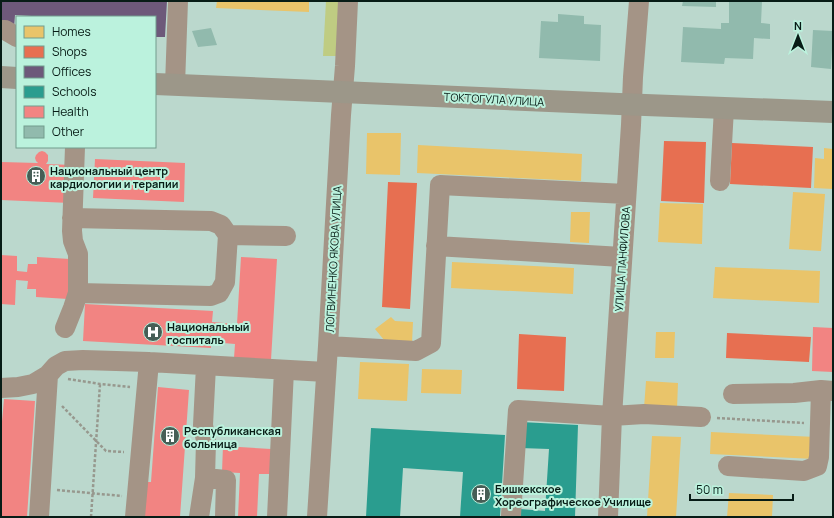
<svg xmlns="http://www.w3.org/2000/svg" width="834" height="518" viewBox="0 0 834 518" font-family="Manrope,sans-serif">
<rect width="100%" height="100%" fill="#bbd8cd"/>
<path fill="#bfcc82" d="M326 1H339L336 56H323Z"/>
<path fill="#e9c46a" d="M217 1H309V12L216 8Z
M367 133H401L400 175 366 174Z
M418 145 582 154 581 181 417 173Z
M824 148 833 149V189L814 188 815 158 824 159Z
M793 192 825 194 821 251 789 249Z
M660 203 703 204 702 244 658 242Z
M571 212H590L589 243 570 242Z
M452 262 574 268 573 294 451 288Z
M715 267 820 271 819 303 713 298Z
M391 317 395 321 413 322 412 343 389 346 375 329Z
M656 332H675L674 358H655Z
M360 362 409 364 407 401 358 399Z
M422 369 462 370 461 394 421 393Z
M646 381 678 383 677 409 644 408Z
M711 432 816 437 815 459 710 454Z
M652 436 681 437 676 517H647Z
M729 493 773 495 772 517H727Z"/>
<path fill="#e76f51" d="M664 141 706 142 704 203 661 201Z
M732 143 813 147 811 188 730 184Z
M388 182 417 183 410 309 382 307Z
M727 333 811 337 809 362 726 358Z
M519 334 566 337 564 391 517 389Z"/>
<path fill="#6d597a" d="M1 1H167L165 37H155V17H48L15 15 14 28 1 27Z"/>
<path fill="#2a9d8f" d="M521 422 578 425 575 517H519L520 509 545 511 549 449 520 448Z
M371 428 505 435 500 517H460L463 472 403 468 400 517H366Z"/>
<path fill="#f28482" d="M42 151 45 152 48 155V161L46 164 72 165 70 203 1 200V162L38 163 36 161 35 158 36 155 39 152Z
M95 159 185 163 184 202 93 198Z
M1 255 17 256V271L27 272 28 264H37V257L70 259 68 299 36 297V289H27L28 281 16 280 15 305 1 304Z
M241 257 277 259 271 360 234 358 235 344 211 342V348L83 341 85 304 213 311 212 322 237 324Z
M813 327 833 328V372L812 371Z
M158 387 189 390 180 517H142L145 482H151Z
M4 399 35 401 27 517H1V433Z
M223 446 271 449 270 474H259L257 517H238L240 473 222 472Z"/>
<path fill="#91baad" d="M683 1H716V7L682 6Z
M729 1H762L761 23 770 24V39L754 38 753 59 725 58 724 64 681 62 683 27 721 29V23H729Z
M558 14 584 16V24L601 25 600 61 539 58 541 21 558 22Z
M211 28 217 45 198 47 192 31Z
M813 30 833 31 831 69 811 67Z"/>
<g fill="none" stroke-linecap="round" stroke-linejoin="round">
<path stroke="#97988e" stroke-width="2.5" stroke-dasharray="3 2" stroke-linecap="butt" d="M68 379 100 384 130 387
M62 406 106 451 124 452
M717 418 804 423
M57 490 122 496
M91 517 100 384"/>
<path stroke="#a49486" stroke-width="20" d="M1 30H5L17 37
M175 85 178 1
M720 181 724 108
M72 218 211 221 221 225 228 235 225 282 219 293 211 296 78 293
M228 235 286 236
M436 246 622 257
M65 328 73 308 78 293V254L73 241 72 231 75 147
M328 346 416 351 431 343 440 185 626 194
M1 388 18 387 33 384 48 375 56 366 65 361 83 360 149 362 326 372
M733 394 794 393 821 390 833 391
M728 466 804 471 817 466 819 457 821 390
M205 478 226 480 225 517
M511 515 518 410 612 416 644 414 701 417
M39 517 48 375
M135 517 149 362
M199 517 205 478 206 441 203 425 206 366
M277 517 284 370
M317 517 328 346 341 115 345 66 348 1
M608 517 612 416 631 125 633 77 639 1"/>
<path stroke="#9c9789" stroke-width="22" d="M1 77 17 78
M155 84 619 104 833 112"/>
</g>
<defs>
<symbol id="building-disc" viewBox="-11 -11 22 22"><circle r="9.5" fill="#465e56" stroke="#bbf2dd"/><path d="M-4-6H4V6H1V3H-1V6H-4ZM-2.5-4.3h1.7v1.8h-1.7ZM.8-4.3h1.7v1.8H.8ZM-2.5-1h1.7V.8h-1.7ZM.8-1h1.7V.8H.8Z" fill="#fff"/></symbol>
<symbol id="hospital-disc" viewBox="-11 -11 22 22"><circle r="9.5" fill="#465e56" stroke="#bbf2dd"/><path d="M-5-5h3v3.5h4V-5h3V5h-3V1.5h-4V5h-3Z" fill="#fff"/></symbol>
</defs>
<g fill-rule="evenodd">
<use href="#building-disc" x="25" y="165" width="22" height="22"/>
<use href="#hospital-disc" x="142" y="321" width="22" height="22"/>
<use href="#building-disc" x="159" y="425" width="22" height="22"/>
<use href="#building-disc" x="470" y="483" width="22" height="22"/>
</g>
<g text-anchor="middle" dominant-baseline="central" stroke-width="4" stroke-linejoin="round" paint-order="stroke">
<g font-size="11" fill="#071c16" stroke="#bbf2dd">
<text transform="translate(494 99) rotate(3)">ТОКТОГУЛА УЛИЦА</text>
<text transform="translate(333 259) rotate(-87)">ЛОГВИНЕНКО ЯКОВА УЛИЦА</text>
<text transform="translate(622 259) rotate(-86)">УЛИЦА ПАНФИЛОВА</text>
</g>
<g font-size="11" font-weight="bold" fill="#071c16" stroke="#bbf2dd" text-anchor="start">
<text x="50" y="170">Национальный центр<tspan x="50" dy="13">кардиологии и терапии</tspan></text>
<text x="167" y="326">Национальный<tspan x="167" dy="13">госпиталь</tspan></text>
<text x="184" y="430">Республиканская<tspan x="184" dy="13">больница</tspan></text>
<text x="495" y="488">Бишкекское<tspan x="495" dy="13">Хореографическое Училище</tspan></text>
</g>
</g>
<rect width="834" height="518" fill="none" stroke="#071c16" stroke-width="4"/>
<rect x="16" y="16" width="140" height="132" fill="#bbf2dd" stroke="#739c8d"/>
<rect x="24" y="26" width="20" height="12" fill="#e9c46a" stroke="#739c8d"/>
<text x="52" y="36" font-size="12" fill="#071c16">Homes</text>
<rect x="24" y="46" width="20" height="12" fill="#e76f51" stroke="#739c8d"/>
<text x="52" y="56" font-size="12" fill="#071c16">Shops</text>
<rect x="24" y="66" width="20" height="12" fill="#6d597a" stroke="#739c8d"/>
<text x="52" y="76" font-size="12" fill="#071c16">Offices</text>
<rect x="24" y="86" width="20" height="12" fill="#2a9d8f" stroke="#739c8d"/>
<text x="52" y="96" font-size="12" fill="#071c16">Schools</text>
<rect x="24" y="106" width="20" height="12" fill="#f28482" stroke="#739c8d"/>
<text x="52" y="116" font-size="12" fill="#071c16">Health</text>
<rect x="24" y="126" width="20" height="12" fill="#91baad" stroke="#739c8d"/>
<text x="52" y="136" font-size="12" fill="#071c16">Other</text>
<g transform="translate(798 36)" stroke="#bbf2dd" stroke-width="3" paint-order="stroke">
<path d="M0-3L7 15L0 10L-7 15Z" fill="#071c16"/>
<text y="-6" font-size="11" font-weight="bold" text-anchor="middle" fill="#071c16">N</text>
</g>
<path d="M690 494v6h103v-6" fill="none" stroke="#071c16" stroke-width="2"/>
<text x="696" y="494" font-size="12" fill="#071c16" stroke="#bbf2dd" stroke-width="3" paint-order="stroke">50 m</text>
</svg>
